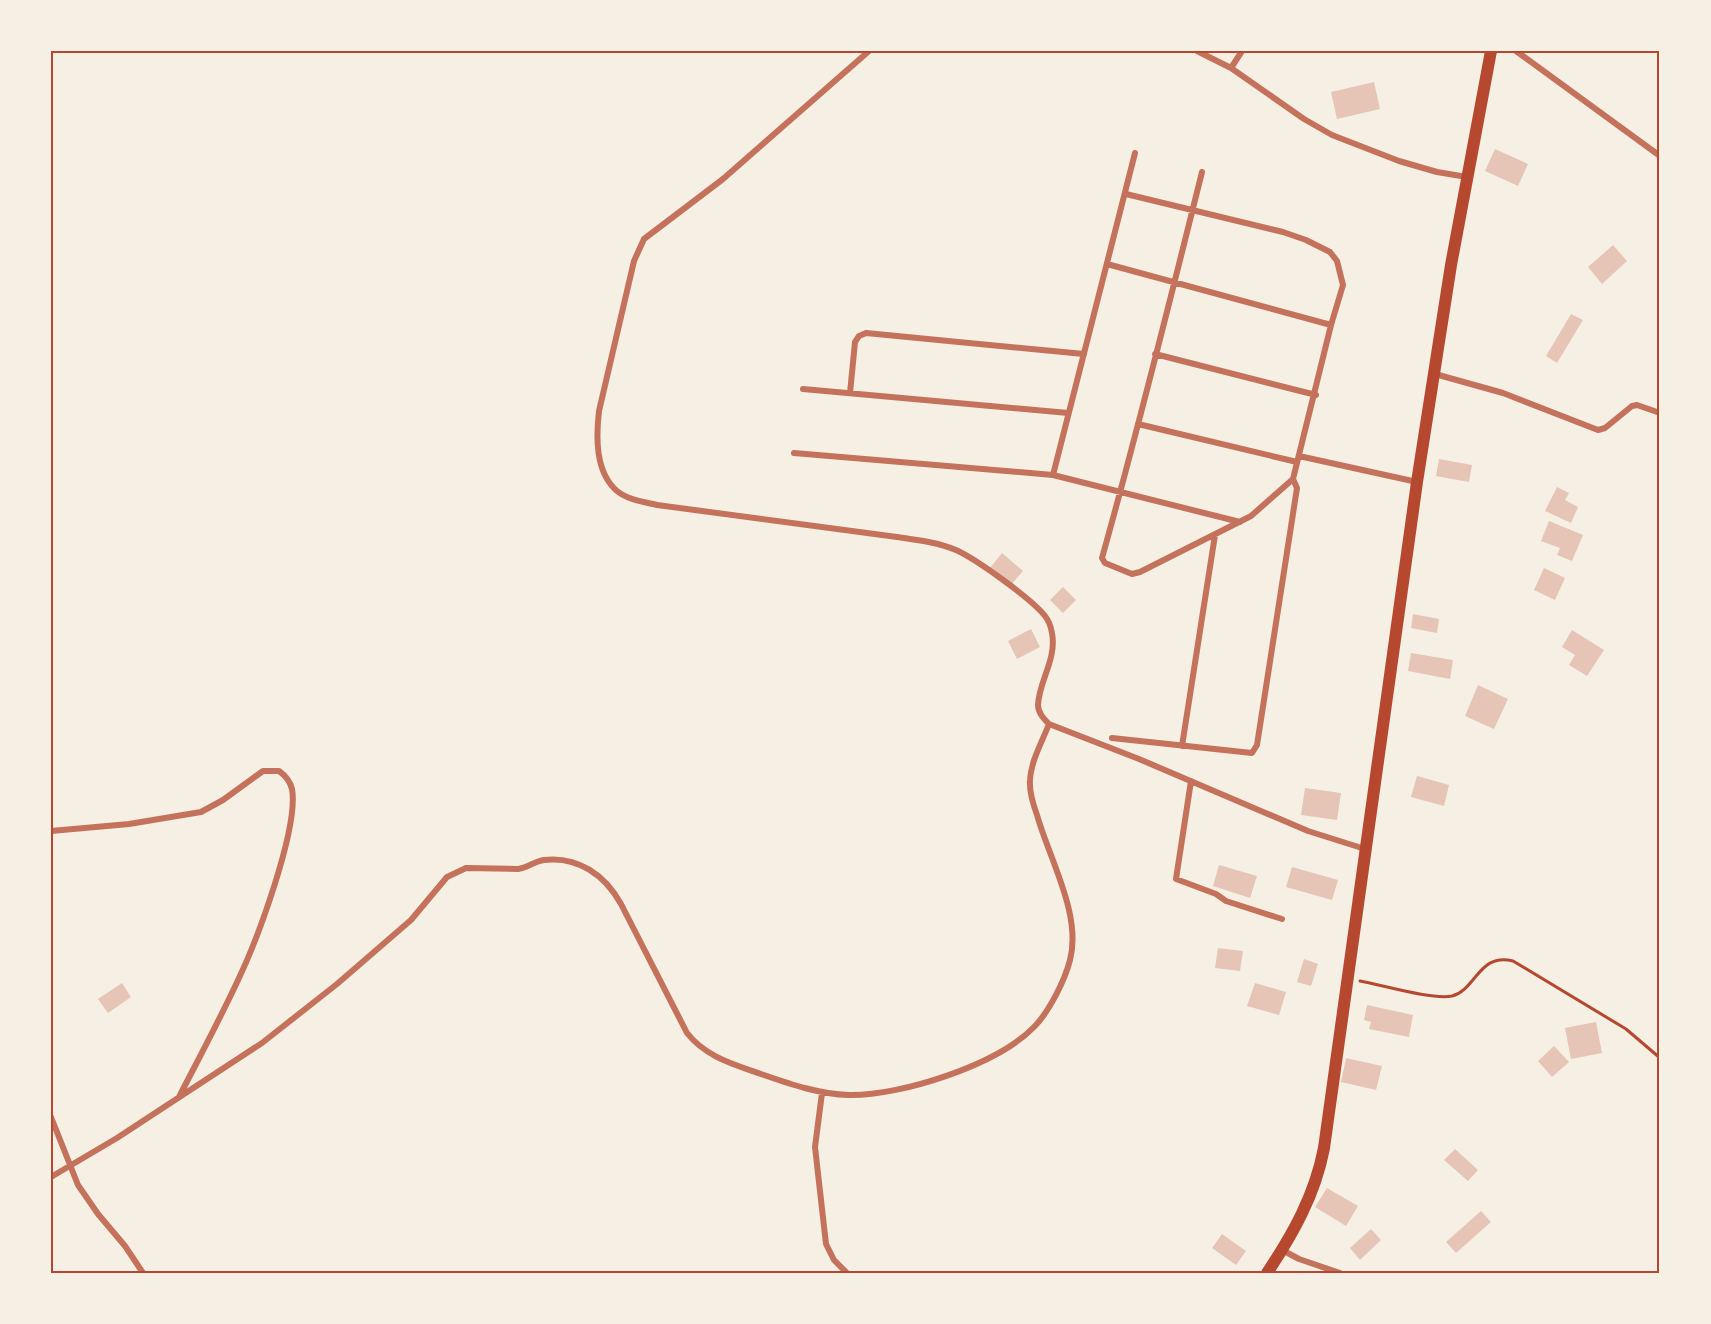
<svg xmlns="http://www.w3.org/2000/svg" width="1711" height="1324" viewBox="0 0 1711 1324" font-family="'Nunito Sans',sans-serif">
<rect width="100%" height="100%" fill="#f6efe4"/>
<path fill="#e6c5b7" d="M1374 82 1380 109 1337 119 1331 92Z
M1495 149 1528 164 1518 186 1485 171Z
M1613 245 1627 261 1602 284 1588 267Z
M1571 314 1583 320 1557 363 1546 356Z
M1439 459 1472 465 1469 482 1436 476Z
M1557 487 1569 493 1565 500 1578 507 1571 523 1545 511Z
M1549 521 1583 535 1572 561 1557 555 1560 548 1541 541Z
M1002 553 1023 571 1010 586 990 568Z
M1544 568 1565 578 1555 600 1534 590Z
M1063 587 1076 600 1063 613 1050 600Z
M1413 614 1439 619 1437 633 1411 628Z
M1031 629 1040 647 1017 659 1008 641Z
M1572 630 1604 650 1587 676 1569 665 1575 655 1562 647Z
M1411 653 1453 660 1450 679 1408 671Z
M1478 685 1508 699 1494 729 1465 716Z
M1417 776 1449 785 1444 806 1411 797Z
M1305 788 1341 793 1337 820 1301 815Z
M1219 865 1257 876 1250 898 1213 886Z
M1292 867 1338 880 1332 900 1286 887Z
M1218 948 1243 951 1240 971 1215 968Z
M1304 959 1318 964 1311 986 1297 982Z
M122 983 131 997 108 1013 98 999Z
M1255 983 1286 992 1279 1015 1247 1006Z
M1367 1005 1413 1015 1409 1037 1369 1029 1371 1022 1364 1020Z
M1596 1022 1602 1053 1571 1059 1565 1028Z
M1554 1046 1569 1062 1552 1077 1538 1061Z
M1346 1058 1382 1066 1376 1090 1341 1082Z
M1455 1149 1478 1170 1468 1181 1444 1160Z
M1327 1188 1358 1206 1346 1226 1315 1207Z
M1481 1211 1491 1222 1456 1253 1446 1242Z
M1371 1229 1381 1240 1360 1260 1350 1248Z
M1222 1234 1246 1251 1236 1265 1212 1248Z"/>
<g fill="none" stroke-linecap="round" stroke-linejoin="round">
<path stroke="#b5482f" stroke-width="3" d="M1360 981C1382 985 1432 1000 1452 996 1476 990 1479 952 1513 961L1626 1029 1660 1058"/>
<path stroke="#c5725c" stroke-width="6" d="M869 51 723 179 644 239 634 261 599 411C596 437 595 472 617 491 628 500 644 502 657 505L897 537C917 540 937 542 956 550 976 559 1032 599 1045 616 1049 621 1051 627 1052 633 1057 659 1039 681 1038 705 1038 713 1044 719 1049 724L1139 759 1308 831 1365 849
M1197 51 1231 68
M1242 51 1231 68 1304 119 1332 135 1399 161 1437 172 1467 177
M1516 51 1660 156
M1135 153 1053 475 1240 522
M1126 194 1283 232 1306 240 1330 252 1337 261 1343 285 1331 325 1293 479 1251 516 1140 572 1132 574 1105 563 1102 558C1138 430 1170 301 1202 172
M1107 264 1331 325
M1155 354 1316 395
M1435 374 1503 393 1598 430 1605 428 1632 406 1637 405 1660 413
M803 389 1068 413
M850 393 855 342 859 336 866 333 1084 354
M1138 424 1297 462
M794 453 1053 475
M1299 456 1417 482
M1112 738 1252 753 1257 745 1297 488 1293 479
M1182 746 1215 535
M1191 781 1176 879 1216 894 1226 901 1282 919
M51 831 129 824 201 812 223 800 263 771H279C286 776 290 781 292 789 299 828 257 940 239 978 220 1019 199 1058 179 1097
M822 1093 815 1147 826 1244 834 1260 847 1273
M51 1117 78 1185 98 1214 125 1246 143 1273
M51 1177 117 1138 262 1043 337 984 411 920 447 877 466 868 518 869C527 868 535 861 544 860 578 856 605 875 621 904L687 1033C706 1057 733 1064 761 1074 790 1084 818 1094 849 1095 901 1096 997 1065 1034 1027 1049 1012 1065 980 1070 960 1082 915 1049 858 1037 815 1033 804 1029 792 1030 780 1031 761 1042 742 1049 724
M1282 1250 1299 1259 1340 1273"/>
<path stroke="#b5482f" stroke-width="12" d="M1267 1273C1293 1234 1315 1195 1324 1148L1417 482 1451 265 1491 51"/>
</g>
<rect width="1711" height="1324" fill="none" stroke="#f6efe4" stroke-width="105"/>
<rect x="52" y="52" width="1606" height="1220" fill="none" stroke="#b5482f" stroke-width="2"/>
</svg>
